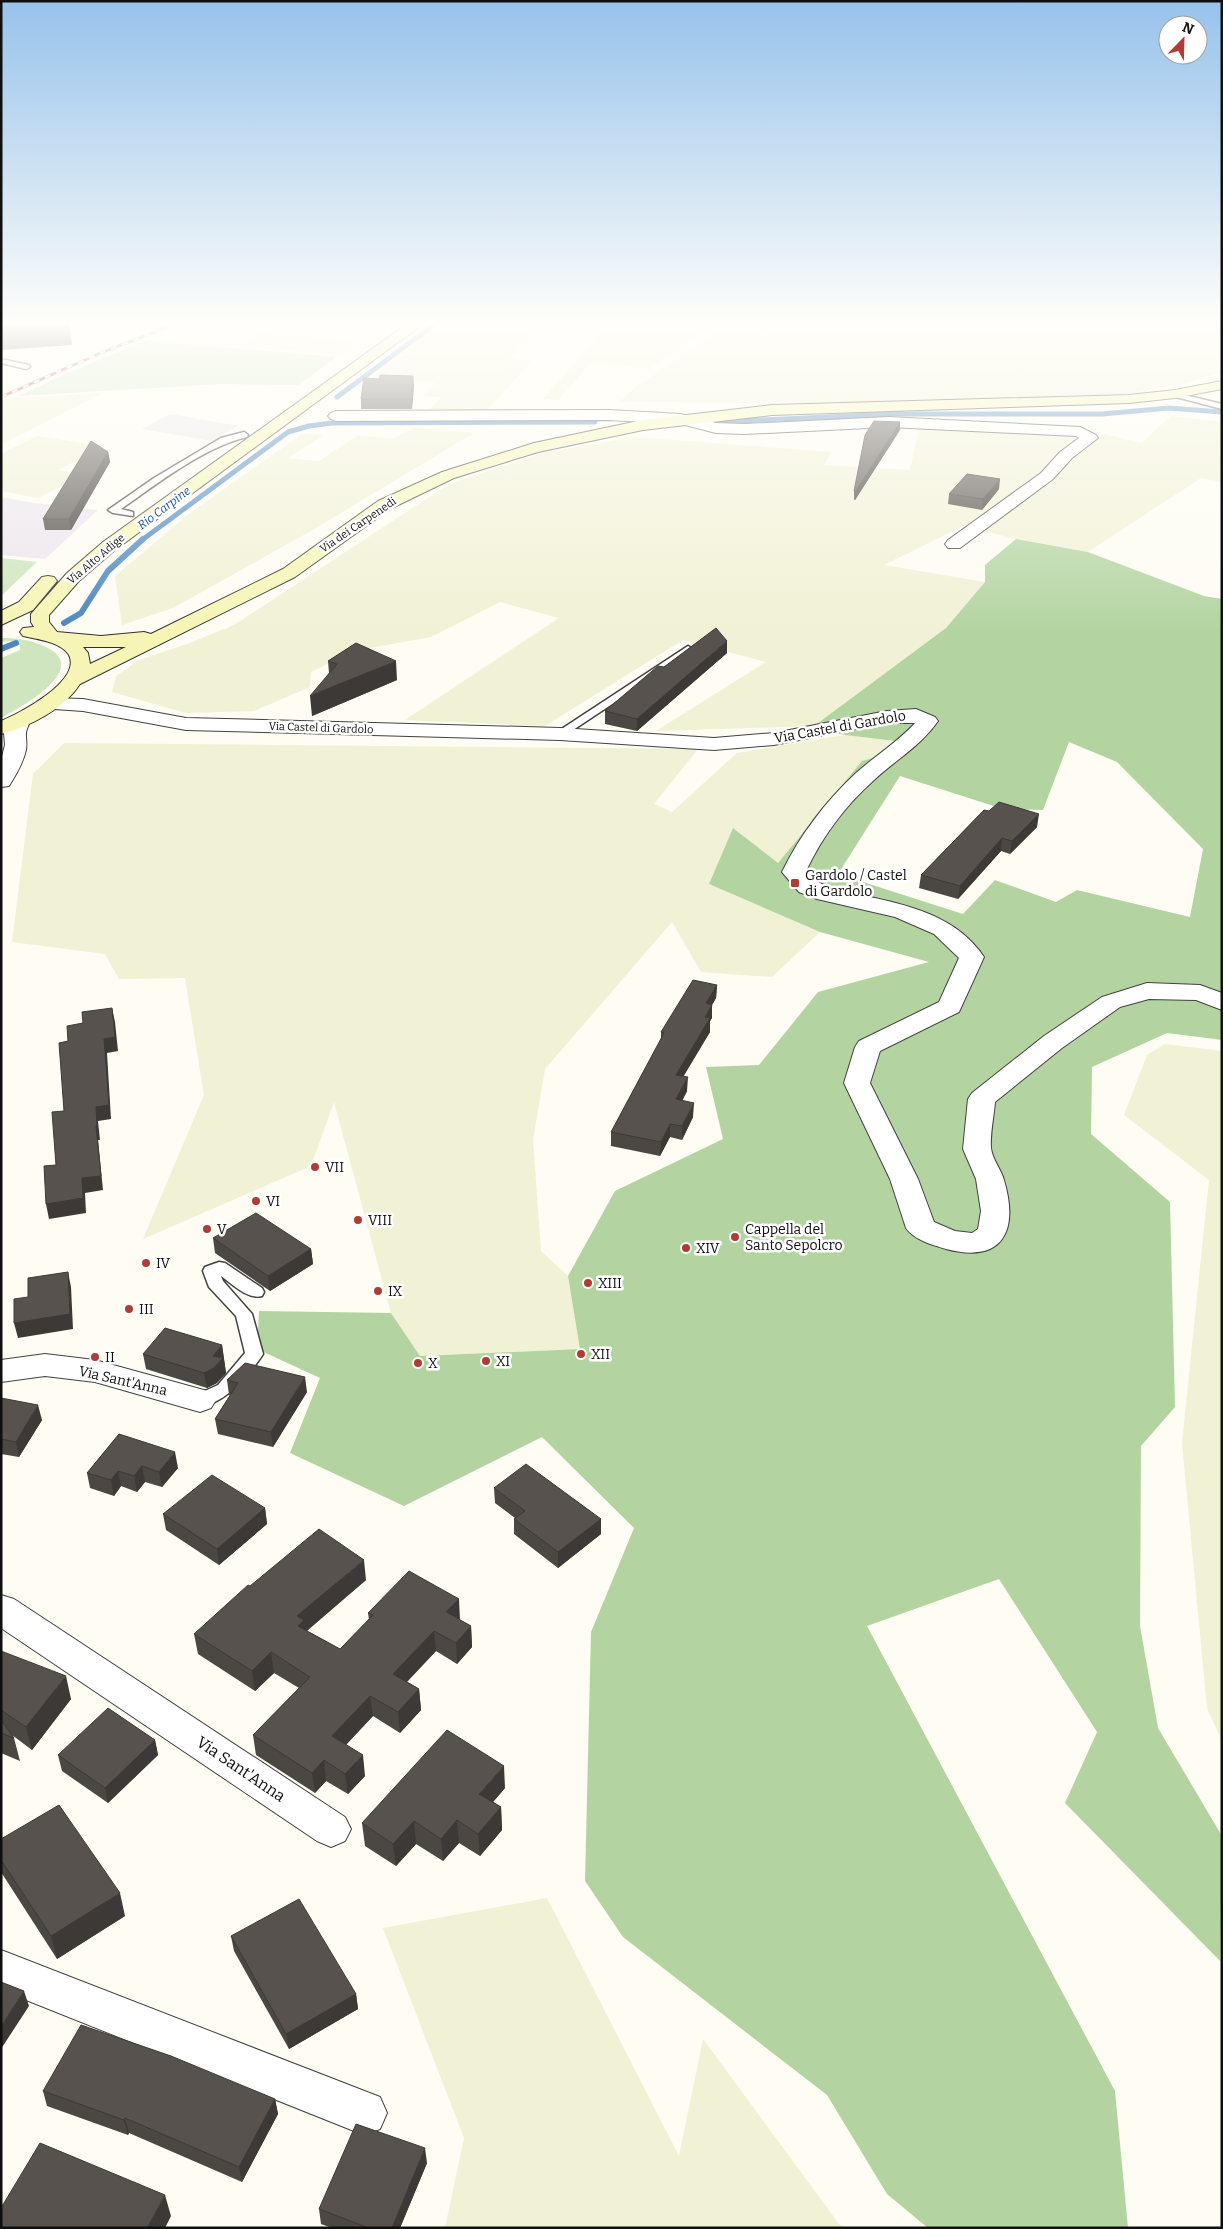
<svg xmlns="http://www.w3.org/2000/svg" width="1223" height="2229" viewBox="0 0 1223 2229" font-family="Bitter,serif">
<rect width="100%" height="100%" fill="#fefcf3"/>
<path fill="#ece5ed" d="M170 414 239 426 211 441 142 429Z
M1 497 34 503 98 510 45 559 1 555Z"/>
<path fill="#f1f1d5" d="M444 321H543L510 358 532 361 487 410H429L441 397 423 396 435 383 367 381Z
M597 321H720L648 369 591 363 558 400 543 399 611 322Z
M734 321H1222V372L1186 383 1127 394 803 403 619 402 634 388Z
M260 333 359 341 342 355 242 346Z
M103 393 1 444V401L5 399Z
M1171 416 1222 422V482L1201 478 1088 552 1016 539 963 526 884 565 985 582 946 628 814 726 656 731 766 662 683 640 545 726 405 720 559 618 500 602 431 637 353 651 311 672 310 687 254 711 186 713 112 692 116 676 139 660 190 643 234 625 449 484 541 453 634 437 832 452 824 465 910 470 919 427 1104 434 1141 443Z
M415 427 474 433 311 531 173 608 122 625 115 576 189 514 302 434 323 435 288 458 319 461 358 435 392 439Z
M37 436 104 446 58 470 85 475 38 498 1 491V454Z
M845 735 922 744 862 762 778 863 733 828 709 884 820 932 772 977 701 972 672 922 545 1069 533 1140 541 1251 568 1276 581 1349 420 1356 391 1313 334 1102 311 1166 143 1239 204 1095 185 978 119 979 105 954 12 942 33 774 64 743 698 749 654 804 672 812 737 753Z
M1165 1044 1222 1051V1741L1207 1708 1182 1443 1209 1180 1124 1115 1147 1055Z
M547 1898 679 2156 703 2039 839 2224 845 2228H445L464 2138 383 1928Z"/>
<path fill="#cfe5bf" d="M147 341 337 357 298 385 220 384 18 396 84 366Z
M1 558 37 562 1 596Z
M1 638C17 638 32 640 46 647 92 669 21 707 1 718V658L20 650V645L11 641 1 642Z"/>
<path fill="#b3d4a1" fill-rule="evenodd" d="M1016 539 1088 552 1204 596 1222 599V1040L1167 1033 1092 1067 1091 1134 1170 1202 1175 1407 1141 1446 1140 1626 1158 1728 1222 1836 1220 1961 1065 1803 1097 1732 999 1579 867 1626 1115 2091 1128 2228H928L887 2194 827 2095 623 1937 585 1881 591 1632 634 1528 542 1437 404 1506 290 1453 320 1378 257 1349 259 1311 391 1313 420 1356 580 1349 568 1276 615 1191 723 1139 706 1067 759 1065 818 992 929 962 820 932 709 884 733 828 778 863 862 761 920 744 845 735 814 726 946 628 985 582V565ZM1069 742 1117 762 1203 849 1190 917 1077 890 1056 902 995 880 963 914 838 874 900 776 1003 809 1043 810Z"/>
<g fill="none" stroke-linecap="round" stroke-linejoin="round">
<path stroke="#4c86be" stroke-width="5" d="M337 397 439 321
M715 422 893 414H1102L1169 408 1222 412
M142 540 288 432 309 426 332 423 595 422"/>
<path stroke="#4c86be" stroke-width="6" d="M64 623 81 613 108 571 143 539
M1 649 16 643"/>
<defs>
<path id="lane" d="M1 359 29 365 30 367 26 369 1 363Z
M1172 392 1222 404V409L1172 396Z
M244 432 248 435 247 437C204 447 157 484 121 509L133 512V516L113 513 108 510 154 478 221 438Z
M688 646 693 649 692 651 564 736H556L554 734Z
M219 1262 225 1263 262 1288 264 1292 262 1296C248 1300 232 1284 221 1276L223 1281 252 1314 263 1354C251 1373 219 1412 194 1404L191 1400 194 1396 218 1385 245 1353 236 1316 209 1287 203 1271 205 1267Z"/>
<path id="street" d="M609 410 681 414 716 423 744 424 889 417 1080 427 1096 435 1098 438 1072 458 1053 479 960 548H948L945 544 948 540 1041 473 1060 452 1079 438 1076 436 889 427 744 434 716 433 681 424 609 420 336 421 331 419 328 416 331 413 336 411Z
M47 698 83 699 186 718 560 728 714 738 774 733 887 711 916 709 935 717 938 721C921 746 894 761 873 781 845 806 822 837 806 871 821 889 839 890 861 895 907 905 956 915 984 957L959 1012 880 1051 870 1083 918 1179 934 1222 955 1231 972 1233 978 1229 981 1211 976 1179 963 1149 968 1099 972 1093 1044 1036 1102 997 1147 983 1200 985 1222 993V1010L1196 1000 1149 999 1120 1007 1062 1048 995 1102C994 1116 990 1133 991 1148 992 1159 1001 1169 1004 1180 1019 1231 1003 1264 946 1249 933 1245 914 1240 906 1228L890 1179 844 1083 855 1047 859 1041 939 1002 959 958 934 934 895 917 817 899 799 892 782 872C800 835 826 801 856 773 875 756 898 742 915 723H887L774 745 714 750 560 740 186 730 83 711 40 708 37 704 40 700Z
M21 714 28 716 31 720C22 737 28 735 26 750 23 763 16 775 9 786L1 787V760L5 745 4 733 14 716Z
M45 1354 95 1360 211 1392 216 1400 211 1408 200 1412 95 1382 45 1376 1 1382V1360Z
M1 1595 14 1599 345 1817 351 1829 345 1841 331 1847 317 1841 1 1628Z
M1 1950 380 2097 387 2113 380 2129 364 2135 1 1990Z"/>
<path id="secondary" d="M411 321H427L115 550 79 581 49 615V622L57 632 101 636 144 632 151 634 283 569 378 501 442 472 534 443 643 420 772 405 1129 395 1175 390 1222 381V389L1175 398 1129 403 772 415 643 430 538 452 454 478 390 509 295 577 80 684C64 709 29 727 1 734V721C19 714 82 681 69 655 61 642 37 639 23 636L20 632 23 628 34 627 31 622V614L67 573 103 542ZM83 647H126L90 664 88 653Z
M48 576 54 577 57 581 33 610 1 625V611L19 602 42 577Z"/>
</defs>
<use href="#lane" stroke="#424242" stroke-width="3"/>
<use href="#street" stroke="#424242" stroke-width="2"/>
<use href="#secondary" stroke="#313131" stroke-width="2"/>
<use href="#lane" fill="#fff" fill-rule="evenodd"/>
<use href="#street" fill="#fff" fill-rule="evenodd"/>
<use href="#secondary" fill="#f6f5b5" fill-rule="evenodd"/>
<defs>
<path id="rail" d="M1 397 103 352 183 321"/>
</defs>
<use href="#rail" stroke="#b03c36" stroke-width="3"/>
<use href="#rail" stroke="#fff" stroke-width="2" stroke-dasharray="6" stroke-linecap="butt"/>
</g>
<path fill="#4b4742" d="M414 385 412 409H361V399Z
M900 430 855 500H854V491Z
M108 452 110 462 71 530H45L43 519Z
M999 489 982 510 948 504 949 494Z
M727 653 637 731 605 724V711L664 667Z
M328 661 397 680 312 716 329 673Z
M984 810 1037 827 1010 854 1001 851 958 899 919 888 921 875Z
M717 985 716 998 712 1005V1018L710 1021V1032L683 1076 687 1091 682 1101 693 1117 682 1140 670 1137 660 1156 611 1146V1132L661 1040V1032Z
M213 1238 311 1249 313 1264 270 1291 215 1253Z
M222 1345 226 1373 217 1383 207 1388 146 1369 143 1354Z
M227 1380 307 1392 273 1447 218 1434 215 1419 230 1395H229Z
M1 1398 42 1420 19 1457 1 1454Z
M119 1434 178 1468 162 1487 145 1482 137 1492 121 1486 114 1496 90 1488 87 1473Z
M494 1488 601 1519V1534L558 1568 514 1534V1519L515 1518 495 1503Z
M265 1508 267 1524 219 1565 166 1530 163 1514Z
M366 1580 307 1631 340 1649 369 1620 368 1613 460 1620 471 1626 472 1647 457 1664 436 1651 407 1682 419 1689 421 1710 400 1733 373 1716 346 1745 365 1776 348 1794 326 1781 315 1793 256 1755 253 1735 299 1688 274 1673 255 1691 198 1654 194 1634 250 1586Z
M1 1651 71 1699 32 1750 12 1735 14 1738 20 1761 1 1753Z
M155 1740 158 1755 108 1803 62 1771 58 1755Z
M505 1788 493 1802 501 1807 502 1830 480 1856 459 1843 443 1861 416 1844 396 1866 365 1846 362 1823Z
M1 1839 125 1916 57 1959 1 1872Z
M231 1936 356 1994 358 2009 289 2049 234 1951Z
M43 2091 275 2099 278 2114 242 2182 129 2133 128 2135 47 2106Z
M427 2163 400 2228H332L321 2224 319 2209Z"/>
<path fill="#3d3936" d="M69 321 72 345 1 350V328Z
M413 376 414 385 412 409 411 399Z
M900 422V430L855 500V492Z
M108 452 110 462 71 530 69 519Z
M1000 479 999 489 982 510 983 499Z
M727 641V653L637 731V719Z
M396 661 397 680 312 716 310 696Z
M1039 814 1037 827 1010 854 1012 841Z
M1002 838 1001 851 958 899 960 886Z
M717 985 716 998 712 1005V1018L710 1021V1032L676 1089V1075L706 1003Z
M112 1008 115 1022 118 1051 107 1053 111 1119 98 1121 100 1140H98L103 1190 85 1193 86 1213 49 1219 46 1204 82 1178 96 1126V1107L104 1039Z
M688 1077 687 1091 676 1113V1099Z
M694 1103 693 1117 682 1140V1126Z
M670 1124V1137L660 1156 661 1142Z
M311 1249 313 1264 270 1291 268 1276Z
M68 1272 71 1287 73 1329 18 1338 14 1323Z
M222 1345 226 1373 217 1383 207 1388 204 1373 213 1356Z
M305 1377 307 1392 273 1447 271 1432Z
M38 1405 42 1420 19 1457 16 1442Z
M175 1452 178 1468 162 1487 159 1472Z
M142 1466 145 1482 137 1492 134 1476Z
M118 1471 121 1486 114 1496 111 1480Z
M265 1508 267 1524 219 1565 217 1549Z
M601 1519V1534L558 1568V1552Z
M364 1560 366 1580 306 1631 301 1646 297 1616Z
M459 1599 460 1620 446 1612Z
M471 1626 472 1647 457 1664 456 1643Z
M434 1631 436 1651 395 1694 393 1674Z
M271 1652 274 1673 255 1691 252 1671Z
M66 1676 71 1699 32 1750 26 1727Z
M419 1689 421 1710 400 1733 398 1712Z
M370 1696 373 1716 335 1756 332 1736Z
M155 1740 158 1755 108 1803 105 1788Z
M363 1755 365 1776 348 1794 345 1774Z
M324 1760 326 1781 315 1793 312 1773Z
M504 1766 505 1788 480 1817 479 1794Z
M501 1807 502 1830 480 1856 478 1834Z
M457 1820 459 1843 443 1861 441 1839Z
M414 1821 416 1844 396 1866 393 1844Z
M120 1893 125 1916 57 1959 51 1936Z
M24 1991 29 2006 1 2049V2026Z
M356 1994 358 2009 289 2049 286 2034Z
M275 2099 278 2114 242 2182 239 2167Z
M125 2118 129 2133 128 2135 124 2120Z
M425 2148 427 2163 400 2228H392Z
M165 2195 171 2216 165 2228H147Z"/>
<path fill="#57524d" stroke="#3d3936" d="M1 321H69V324L1 328Z
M380 375 413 376 411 399H361L364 378 379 379Z
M874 421 900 422 855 492 854 491 865 435Z
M91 441 108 452 69 519H43Z
M967 474 1000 479 983 499 949 494Z
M716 628 727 641 637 719 605 711 658 666 664 667Z
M356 643 396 661 310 696 337 664 328 661Z
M999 802 1039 814 1012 841 1002 838 960 886 921 875 984 810 989 811Z
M693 980 717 985 706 1003 712 1005 705 1017 710 1018 676 1075 688 1077 676 1099 694 1103 682 1126 670 1124 661 1142 611 1132 664 1033 661 1032Z
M112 1008 115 1037 104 1039 109 1105 96 1107 97 1126H96L101 1176 82 1178 83 1198 46 1204 44 1166 56 1165 52 1112 64 1111 59 1043 68 1041 67 1026 83 1023 82 1012Z
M256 1213 311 1249 268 1276 213 1238Z
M68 1272 70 1314 14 1323V1299L28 1297V1278Z
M165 1328 222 1345 213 1356 223 1358 214 1368 204 1373 143 1354Z
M245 1363 305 1377 271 1432 215 1419 238 1383 227 1380Z
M1 1398 38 1405 16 1442 1 1439Z
M119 1434 175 1452 159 1472 142 1466 134 1476 118 1471 111 1480 87 1473Z
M526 1464 601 1519 558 1552 514 1519 525 1511 494 1488Z
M212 1475 265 1508 217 1549 163 1514Z
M319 1529 364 1560 297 1616 304 1620 298 1626 340 1649 373 1615 368 1613 409 1571 459 1599 446 1612 471 1626 456 1643 434 1631 393 1674 419 1689 398 1712 370 1696 332 1736 363 1755 345 1774 324 1760 312 1773 253 1735 310 1677 271 1652 252 1671 194 1634 248 1585 250 1586Z
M1 1651 66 1676 26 1727 1 1710Z
M108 1708 155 1740 105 1788 58 1755Z
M1 1720 14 1738 1 1733Z
M447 1730 504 1766 479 1794 501 1807 478 1834 457 1820 441 1839 414 1821 393 1844 362 1823Z
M59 1805 120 1893 51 1936 1 1860V1839Z
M299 1899 356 1994 286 2034 231 1936Z
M1 1982 24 1991 1 2026Z
M81 2025 171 2056 275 2099 239 2167 125 2118 124 2120 43 2091Z
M356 2124 425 2148 392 2228H369L319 2209Z
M40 2143 165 2195 147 2228H1V2208Z"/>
<linearGradient id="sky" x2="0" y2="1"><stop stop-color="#97c2eb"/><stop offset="0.51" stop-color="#fffefa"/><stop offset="1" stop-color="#fffefa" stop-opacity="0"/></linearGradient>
<rect width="1223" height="633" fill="url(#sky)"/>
<g fill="#b03c36" stroke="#fff" stroke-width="2">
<rect x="790" y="878" width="10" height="10" rx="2.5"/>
<circle cx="315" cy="1167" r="5"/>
<circle cx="256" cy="1201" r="5"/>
<circle cx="358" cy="1220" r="5"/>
<circle cx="207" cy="1229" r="5"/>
<circle cx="735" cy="1237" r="5"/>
<circle cx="686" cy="1248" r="5"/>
<circle cx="146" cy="1263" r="5"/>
<circle cx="588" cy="1283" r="5"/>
<circle cx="378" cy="1291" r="5"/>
<circle cx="129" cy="1309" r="5"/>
<circle cx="581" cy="1354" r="5"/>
<circle cx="95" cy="1357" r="5"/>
<circle cx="486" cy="1361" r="5"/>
<circle cx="418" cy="1363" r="5"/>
</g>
<g text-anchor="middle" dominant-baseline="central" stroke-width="5" stroke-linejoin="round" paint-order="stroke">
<g font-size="11" fill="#0f0f0f" stroke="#fff">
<text transform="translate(358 525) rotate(-34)">Via dei Carpenedi</text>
<text transform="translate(96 559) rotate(-40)">Via Alto Adige</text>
<text transform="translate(321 728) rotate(2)">Via Castel di Gardolo</text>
</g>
<g font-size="12" font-style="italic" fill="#265994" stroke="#fff">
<text transform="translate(164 508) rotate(-37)">Rio Carpine</text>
</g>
<g font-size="14" fill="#0f0f0f" stroke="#fff">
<text transform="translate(840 727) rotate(-10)">Via Castel di Gardolo</text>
<text transform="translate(123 1381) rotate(13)">Via Sant'Anna</text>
</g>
<g font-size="14" fill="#0f0f0f" stroke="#fff" text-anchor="start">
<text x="805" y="875">Gardolo / Castel<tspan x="805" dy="16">di Gardolo</tspan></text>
<text x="325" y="1167">VII</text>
<text x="266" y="1201">VI</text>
<text x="368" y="1220">VIII</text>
<text x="217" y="1229">V</text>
<text x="745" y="1229">Cappella del<tspan x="745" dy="16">Santo Sepolcro</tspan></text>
<text x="696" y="1248">XIV</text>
<text x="156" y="1263">IV</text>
<text x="598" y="1283">XIII</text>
<text x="388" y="1291">IX</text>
<text x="139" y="1309">III</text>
<text x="591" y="1354">XII</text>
<text x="105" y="1357">II</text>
<text x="496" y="1361">XI</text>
<text x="428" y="1363">X</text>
</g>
<g font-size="16" fill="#0f0f0f" stroke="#fff">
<text transform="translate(241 1769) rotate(34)">Via Sant'Anna</text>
</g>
</g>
<rect width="1223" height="2229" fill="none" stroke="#0f0f0f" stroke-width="5"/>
<g transform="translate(1183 40) rotate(23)"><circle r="24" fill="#ffffff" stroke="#9f9f9f"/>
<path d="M0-4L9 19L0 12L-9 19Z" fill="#b03c36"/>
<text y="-8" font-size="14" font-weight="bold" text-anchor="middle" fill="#0f0f0f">N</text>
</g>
</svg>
